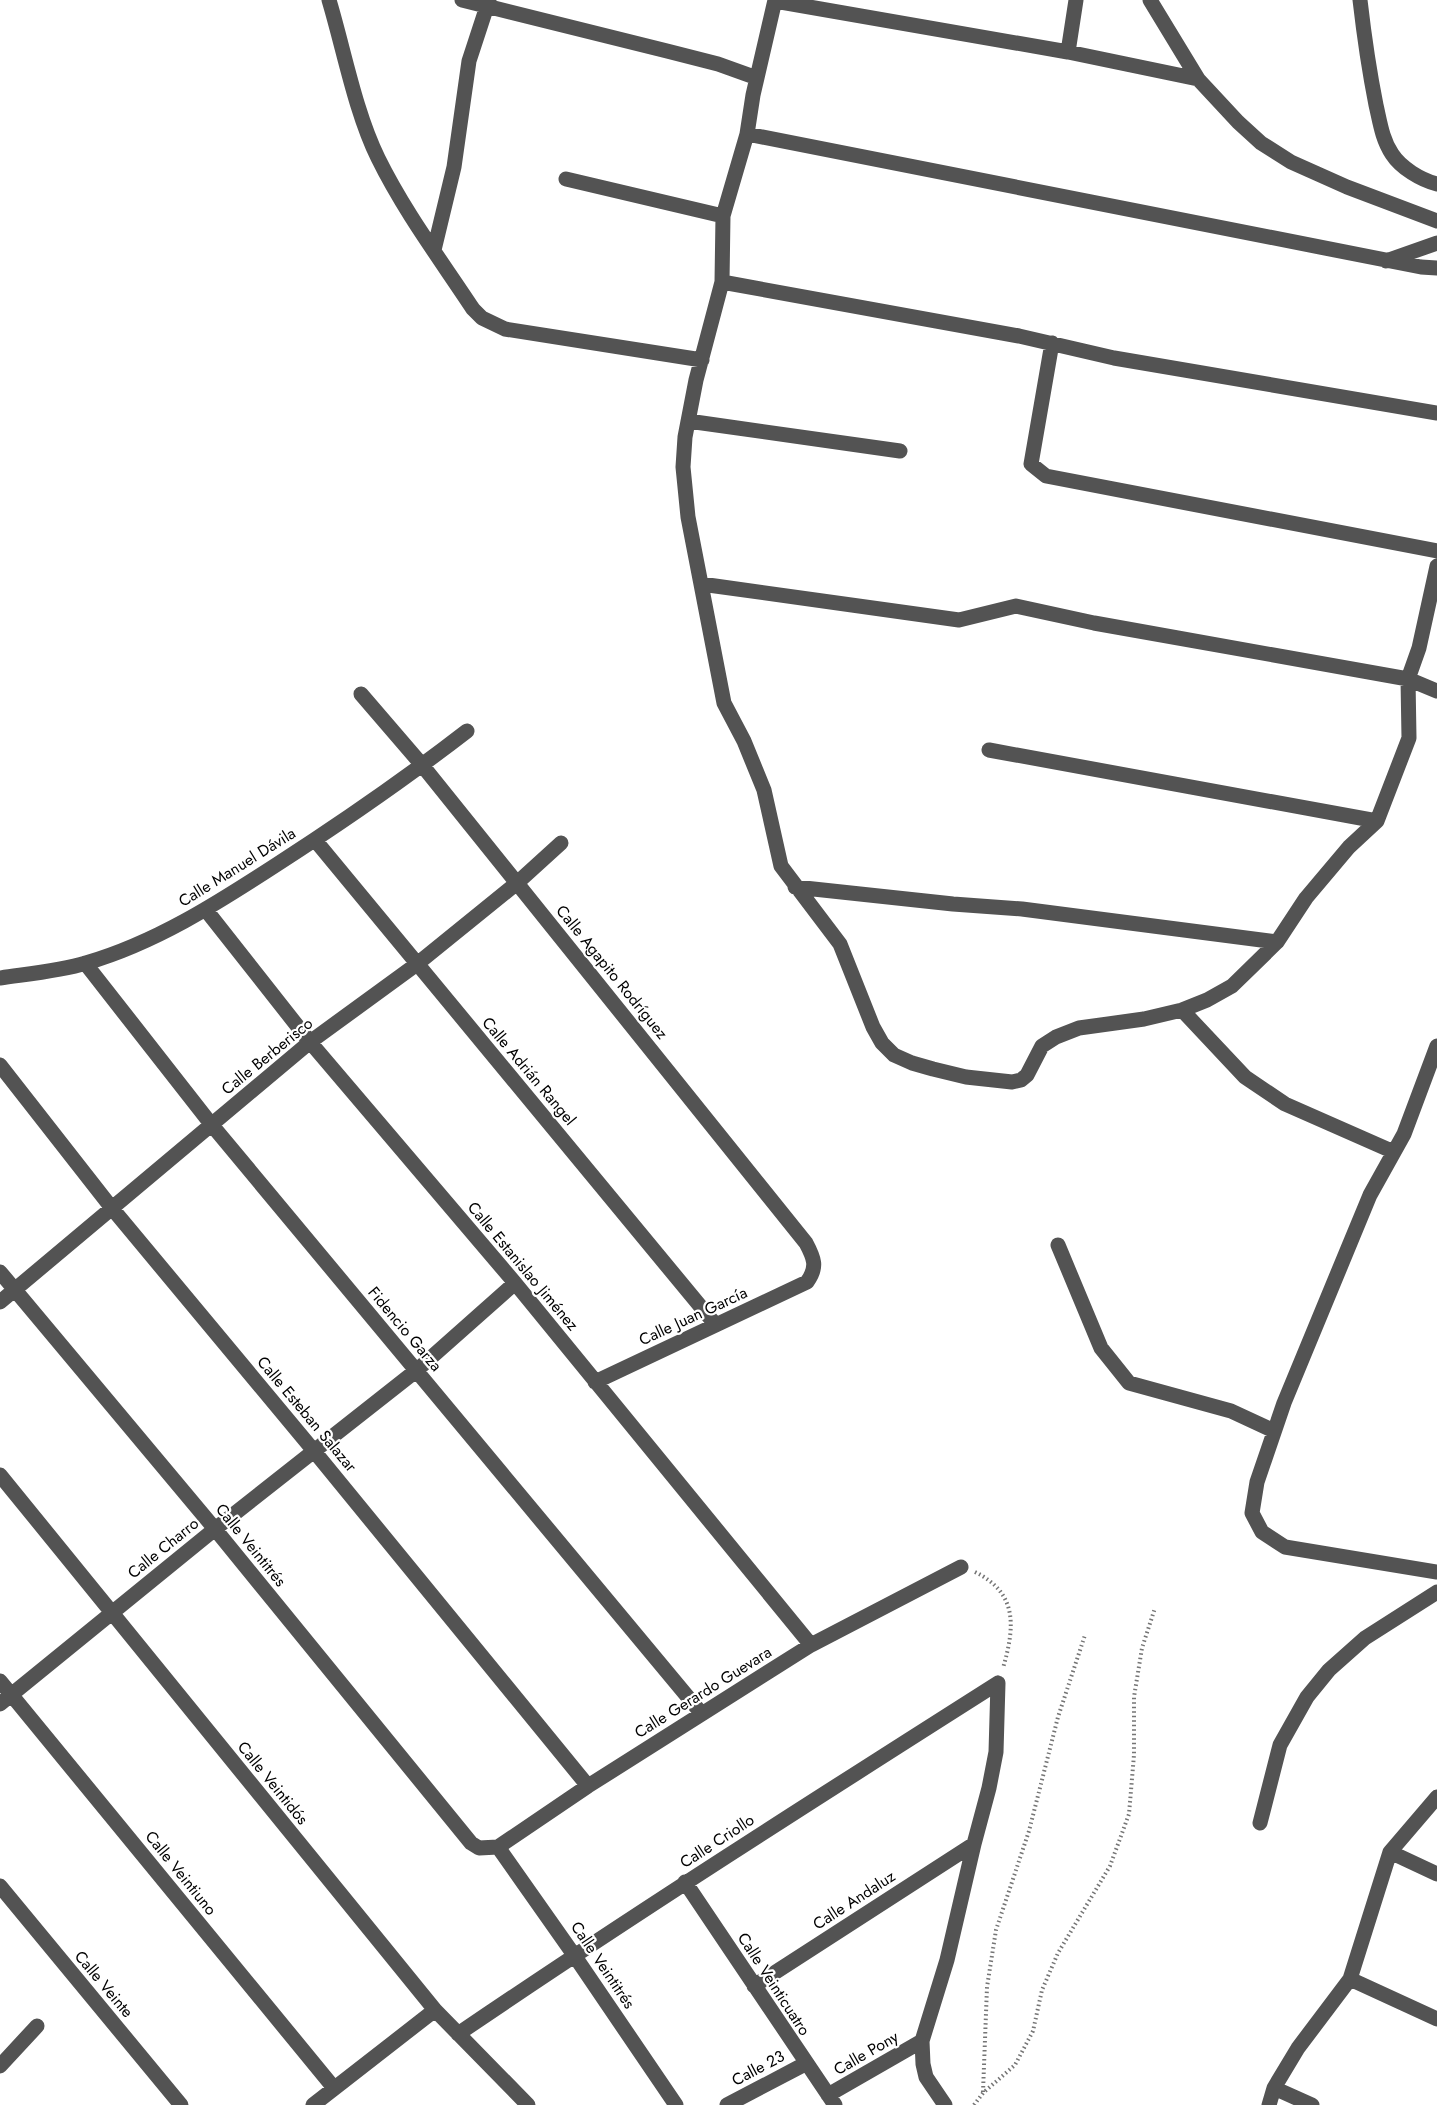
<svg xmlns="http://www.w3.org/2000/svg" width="1437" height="2105" viewBox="0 0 1437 2105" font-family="Jost,sans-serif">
<rect width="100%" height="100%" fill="#fff"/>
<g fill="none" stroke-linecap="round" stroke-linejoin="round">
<path stroke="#757575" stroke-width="4" stroke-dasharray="1.5 3" stroke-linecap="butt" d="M975 1572C1018 1593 1015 1627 1003 1668
M983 2092 987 1987 996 1930 1029 1831 1058 1717 1085 1635
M974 2105 983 2093 1015 2065 1033 2031 1042 1990 1058 1953 1110 1866 1129 1814 1134 1755V1697L1142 1648 1155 1608"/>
<path stroke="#535353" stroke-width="15" d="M329 0C344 50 355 111 378 158 404 211 440 259 473 309L482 318 505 329 702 360
M462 0 667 51 718 64 757 78
M775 0 753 95 747 134 723 216 722 282 696 380 685 437 683 467 688 517 724 703 744 741 764 790 781 866 840 944 873 1027 882 1043 894 1055 912 1063 933 1069 966 1077 1012 1082 1021 1080 1027 1075 1042 1046 1056 1037 1079 1028 1144 1019 1182 1010 1207 1000 1232 986 1277 942 1306 898 1349 847 1377 821 1409 738 1408 679 1419 648 1437 566
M1150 0 1198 79 1238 122 1261 143 1291 162 1347 187 1437 221
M1360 0C1364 35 1369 70 1376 105 1380 122 1382 139 1392 154 1401 168 1421 180 1437 184
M775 1 1068 52 1198 79
M1068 52 1076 0
M747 134 1421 267 1437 268
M566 179 723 216
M434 250 454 167 469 61 489 0
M1386 261 1437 243
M722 282 1019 336 1114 358 1437 413
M1052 343 1031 464 1046 476 1437 551
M688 421 900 451
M701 584 959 620 1016 606 1094 623 1408 679 1437 691
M361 694 422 765 806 1243C814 1258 818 1267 807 1282L595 1382
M989 750 1377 821
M315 840 715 1324
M795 887 953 904 1022 909 1277 942
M206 910 310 1042 515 1283 811 1645
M85 963 211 1124 702 1714
M0 978C27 974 60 971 86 963 155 943 216 904 276 865 341 823 405 779 467 731
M1182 1010 1245 1077 1285 1104 1394 1152
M1437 1046 1404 1134 1370 1195 1284 1403 1257 1482 1252 1513 1262 1532 1285 1547 1437 1572
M0 1065 111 1207 314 1451 588 1786
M1058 1245 1101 1348 1129 1383 1231 1411 1274 1431
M0 1272 215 1529 471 1843 479 1848 498 1847 588 1786 811 1645 961 1567
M0 1302 310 1042 417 964 517 883 561 843
M0 1475 435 2010 528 2105
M0 1681 334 2088
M0 1704 215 1529 417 1370 515 1283
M1260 1823 1280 1745 1307 1697 1329 1670 1365 1638 1437 1592
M498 1847 574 1955 676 2105
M1390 1852 1437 1874
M685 1882 835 2105
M0 1886 181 2105
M1350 1979 1437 2019
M754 1986 974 1844
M458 2034C636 1913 817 1798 998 1683
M0 2066 37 2026
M1274 2088 1312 2105
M828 2095 922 2041
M313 2105 435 2010
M727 2105 805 2064
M945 2105 926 2077 923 2064 922 2041 947 1960 974 1844 989 1788 996 1752 998 1683
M1269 2105 1274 2088 1298 2048 1350 1979 1390 1852 1437 1797"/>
</g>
<g text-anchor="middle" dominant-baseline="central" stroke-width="4.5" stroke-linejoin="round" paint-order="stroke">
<g font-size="16" fill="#000" stroke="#fff">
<text transform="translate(237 867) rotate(-32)">Calle Manuel Dávila</text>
<text transform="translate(612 972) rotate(51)">Calle Agapito Rodríguez</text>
<text transform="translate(267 1056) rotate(-39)">Calle Berberisco</text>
<text transform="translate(529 1071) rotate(50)">Calle Adrián Rangel</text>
<text transform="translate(523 1266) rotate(50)">Calle Estanislao Jiménez</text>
<text transform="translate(693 1316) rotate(-25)">Calle Juan García</text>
<text transform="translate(405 1329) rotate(50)">Fidencio Garza</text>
<text transform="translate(307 1414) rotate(50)">Calle Esteban Salazar</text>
<text transform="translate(251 1545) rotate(51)">Calle Veintitrés</text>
<text transform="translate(163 1548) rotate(-39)">Calle Charro</text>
<text transform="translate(703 1692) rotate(-32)">Calle Gerardo Guevara</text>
<text transform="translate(273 1783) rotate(51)">Calle Veintidós</text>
<text transform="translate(717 1841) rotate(-33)">Calle Criollo</text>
<text transform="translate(181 1873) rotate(51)">Calle Veintiuno</text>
<text transform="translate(854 1900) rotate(-33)">Calle Andaluz</text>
<text transform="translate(603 1965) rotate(56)">Calle Veintitrés</text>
<text transform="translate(104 1984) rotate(50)">Calle Veinte</text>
<text transform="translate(774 1984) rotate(57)">Calle Veinticuatro</text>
<text transform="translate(866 2053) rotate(-30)">Calle Pony</text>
<text transform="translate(758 2068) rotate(-28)">Calle 23</text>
</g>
</g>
</svg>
